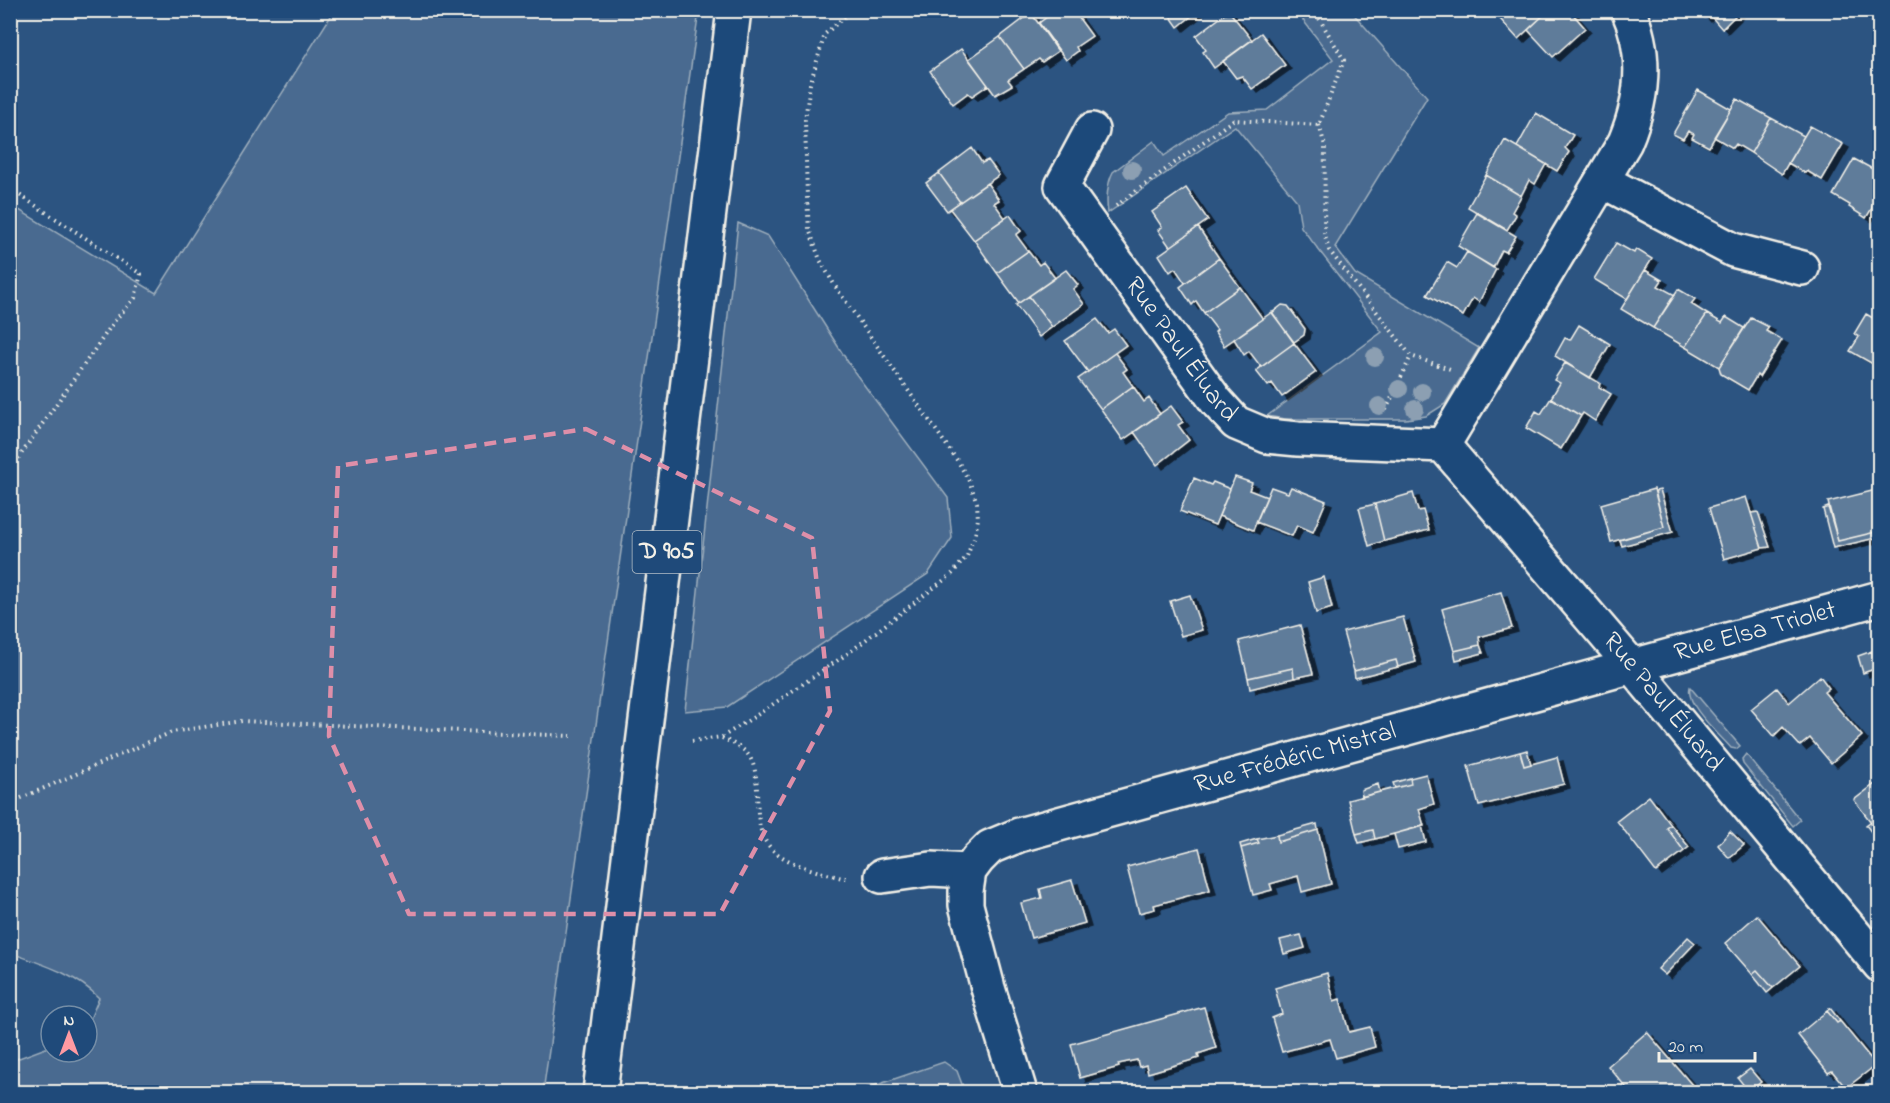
<svg xmlns="http://www.w3.org/2000/svg" width="1890" height="1103" viewBox="0 0 1890 1103" font-family="'Indie Flower',sans-serif">
<defs>
<filter id="shadow"><feDropShadow dx="6" dy="4" stdDeviation="0" flood-color="#0009"/></filter>
</defs>
<rect width="100%" height="100%" fill="#2c5481"/>
<filter id="ink" filterUnits="userSpaceOnUse"><feTurbulence type="fractalNoise" baseFrequency=".0167" numOctaves="2"/><feDisplacementMap in="SourceGraphic" scale="12" xChannelSelector="R" yChannelSelector="G"/><feConvolveMatrix kernelMatrix="1 2 1 2 8 2 1 2 1" color-interpolation-filters="sRGB"/></filter>
<g filter="url(#ink)">
<path fill="#496b90" stroke="#9eaebc" stroke-width="1.5" d="M334 11H699L543 1092H11V1061L51 1046V1052H87V1026L99 998C76 974 42 964 11 953V205L156 293Z
M1296 11H1351L1427 97 1335 247 1355 274 1479 348 1445 404 1426 416 1406 419H1285L1267 416 1382 332 1301 227 1297 201 1235 126 1108 213C1106 201 1107 183 1113 172L1154 141 1164 156 1228 112 1267 110 1333 59Z
M738 223 768 236 853 370 948 498 952 538 928 574 727 707 685 711Z
M1690 687 1740 746 1736 749 1731 748C1719 734 1685 705 1690 687Z
M1746 754 1800 820 1793 826 1743 764 1742 759Z
M944 1062 957 1071 965 1092H856Z"/>
<path fill="#5e7b9a" stroke="#f4f1e8" stroke-width="1.5" filter="url(#shadow)" d="M1056 10H1073L1092 36 1076 47 1078 51 1066 60 1039 23Z
M1166 10H1199L1178 27Z
M1492 10H1549L1518 39Z
M1549 10H1575L1572 13 1585 28 1553 57 1528 30Z
M1698 10H1741L1722 29 1709 14 1705 18Z
M1229 11 1252 40 1214 68 1203 52 1206 50 1196 36Z
M1031 13 1058 51 1042 62 1039 59 1024 69 1000 37Z
M1261 33 1285 65 1252 89 1242 76 1236 78 1223 61Z
M1000 37 1024 69 1008 80 1012 85 995 95 969 59Z
M961 49 988 85 972 96 968 93 953 104 930 71Z
M1698 90 1731 109 1709 147 1692 138 1694 134 1688 131 1683 139 1673 134Z
M1737 99 1771 118 1751 153 1736 144 1733 148 1714 137Z
M1536 113 1573 135 1565 148 1569 152 1557 171 1517 147Z
M1771 118 1804 136 1782 174 1751 153Z
M1810 126 1843 144 1822 180 1807 171 1805 173 1788 163Z
M1505 140 1546 164 1535 184 1529 180 1521 196 1486 175Z
M972 148 982 163 988 160 999 175 960 202 939 173Z
M1854 159 1880 173V195L1866 218 1849 207 1850 205 1833 195Z
M939 173 960 202 947 211 926 183Z
M1486 175 1521 196 1512 212 1516 215 1507 230 1468 207Z
M987 183 999 200 994 203 1005 218 974 240 950 209Z
M1186 188 1208 220 1170 247 1158 230 1162 227 1152 212Z
M1880 195V211L1872 207Z
M1477 213 1516 236 1506 252 1502 250 1493 268 1458 246Z
M1010 215 1021 231 1016 235 1028 251 997 273 974 240Z
M1198 227 1219 258 1185 283 1175 268 1170 272 1159 255Z
M1616 243 1634 253 1636 249 1652 259 1627 299 1594 279Z
M1028 251 1039 265 1043 262 1055 278 1019 303 997 273Z
M1467 252 1496 269 1479 302 1473 298 1463 316 1427 295 1447 262 1457 268Z
M1219 258 1240 287 1204 313 1196 301 1192 305 1180 287Z
M1066 270 1078 285 1073 289 1084 304 1052 327 1029 296Z
M1645 270 1662 280 1658 286 1675 295 1653 328 1621 309Z
M1240 287 1263 319 1224 346 1215 332 1217 330 1204 313Z
M1678 289 1695 299 1691 304 1707 314 1685 347 1653 328Z
M1029 296 1052 327 1039 337 1016 305Z
M1282 305 1288 306 1305 329 1304 335 1294 342 1272 313Z
M1272 312 1294 343 1261 367 1249 351 1244 355 1234 339Z
M1707 314 1722 323 1726 317 1744 328 1719 367 1685 347Z
M1866 314 1880 322V368L1850 351 1859 337 1854 334Z
M1751 318 1769 327 1766 331 1782 340 1759 377 1757 375 1748 390 1721 374 1719 367Z
M1097 319 1108 333 1114 329 1126 345 1088 372 1065 341Z
M1579 325 1610 344 1590 378 1555 356 1565 338 1570 340Z
M1294 343 1316 372 1282 397 1272 383 1268 386 1256 371Z
M1115 353 1127 369 1123 372 1133 386 1101 409 1078 379Z
M1565 363 1600 383 1599 387 1611 394 1595 421 1583 413 1581 416 1551 398 1560 383 1554 380Z
M1133 386 1144 402 1149 398 1160 414 1123 440 1101 409Z
M1551 398 1581 416 1561 449 1526 428 1536 411 1541 414Z
M1171 406 1183 422 1178 425 1189 440 1157 465 1134 432Z
M1235 477 1252 483 1249 490 1267 497 1253 530 1219 516Z
M1194 478 1211 485 1213 482 1230 489 1215 525 1180 511Z
M1271 487 1288 493 1291 487 1326 501 1313 532 1297 525 1292 536 1256 522Z
M1654 489 1664 527 1611 542 1601 504Z
M1880 489V531L1838 541 1828 502Z
M1660 490 1673 532 1622 546 1620 540 1664 527 1655 491Z
M1413 493 1418 511 1423 510 1429 530 1384 541 1375 504Z
M1746 497 1762 548 1724 559 1709 508Z
M1375 504 1384 541 1369 546 1359 508Z
M1828 507 1838 541 1880 531V537L1833 548 1823 509Z
M1758 512 1770 547 1762 548 1751 513Z
M1324 577 1332 608 1316 613 1308 582Z
M1501 592 1512 628 1479 637 1480 645 1454 651 1442 609Z
M1190 595 1202 630 1181 636 1170 601Z
M1403 617 1416 662 1398 667 1396 660 1354 671 1343 632Z
M1300 625 1313 674 1294 678 1293 668 1248 678 1239 641Z
M1480 645 1483 653 1456 660 1454 651Z
M1872 651 1877 668 1863 673 1858 656Z
M1396 660 1398 667 1355 678 1354 671Z
M1293 668 1294 678 1250 689 1248 678Z
M1820 676 1829 688 1824 692 1862 736 1831 763 1810 738 1800 746 1783 727 1774 736 1751 709 1777 688 1789 703Z
M1527 750 1531 764 1524 766 1520 752Z
M1520 752 1524 766 1557 757 1564 784 1479 806 1468 766Z
M1426 774 1434 804 1419 809 1424 826 1375 839 1373 830 1356 834 1348 800 1411 784 1410 778Z
M1410 778 1411 784 1395 788 1393 783Z
M1880 780V834L1854 800Z
M1378 784 1380 792 1362 797 1361 790Z
M1649 796 1671 825 1667 828 1684 851 1656 872 1617 821Z
M1870 822 1880 834V844L1866 825Z
M1317 824 1318 830 1278 842 1277 835Z
M1671 825 1689 847 1684 851 1667 828Z
M1422 826 1426 842 1398 849 1394 834Z
M1318 830 1331 884 1302 892 1298 876 1270 884 1272 890 1253 895 1241 848 1259 843 1257 839 1277 835 1278 842Z
M1373 830 1375 839 1359 843 1356 834Z
M1730 831 1744 845 1729 858 1718 845Z
M1257 839 1259 843 1241 848 1240 844Z
M1199 848 1210 890 1154 905 1155 909 1139 913 1127 867Z
M1072 880 1085 923 1031 938 1021 903 1042 898 1040 889Z
M1757 915 1800 966 1773 988 1757 970 1752 974 1725 943Z
M1301 935 1305 948 1284 954 1280 940Z
M1688 937 1695 943 1665 975 1658 969Z
M1757 970 1773 988 1767 993 1752 974Z
M1327 973 1334 1001 1340 999 1349 1032 1370 1027 1375 1047 1336 1058 1330 1039 1282 1052 1272 1018 1282 1014 1275 988Z
M1204 1007 1216 1048 1198 1054 1199 1058 1148 1073 1146 1065 1139 1067 1137 1060 1118 1064 1119 1067 1080 1078 1071 1044Z
M1830 1008 1840 1021 1837 1023 1827 1011Z
M1827 1011 1837 1023 1840 1021 1876 1065 1846 1088 1832 1071 1828 1073 1798 1035Z
M1647 1032 1698 1092H1630L1608 1066Z
M1750 1069 1761 1082 1749 1092 1738 1078Z"/>
<g fill="none" stroke-linecap="round" stroke-linejoin="round">
<defs>
<g id="minor">
<path id="s1" d="M1092 130 1062 186 1216 401 1236 423 1267 436 1298 439 1443 445 1632 666 1880 965"/>
<path d="M1603 181 1733 250 1802 268"/>
<path d="M1443 445 1625 142C1643 99 1648 54 1628 10"/>
<path d="M882 876 931 869 969 871"/>
<path id="s2" d="M1020 1092 988 988 966 905V891L969 871 978 859 990 847 1019 835 1880 598"/>
</g>
<path id="primary" d="M600 1092 734 10"/>
</defs>
<use href="#minor" stroke="#f4f1e8" stroke-width="38"/>
<use href="#primary" stroke="#f4f1e8" stroke-width="38"/>
<path stroke="#f4f1e8" stroke-width="4" stroke-dasharray="1.5 4.5" stroke-linecap="butt" d="M1319 125 1325 146 1324 233 1329 250 1411 356 1450 369
M10 189 141 274 135 298 116 319 10 470
M1116 206 1233 120 1319 125 1344 60 1314 10
M1386 410 1411 356
M722 738C730 742 739 746 746 752 768 776 745 827 774 851 792 866 820 872 842 878H849
M692 741 722 737 757 715 847 654 952 574 967 556 975 535 978 519 977 503 970 483 959 463 835 286 820 260 809 229 807 198 805 120 810 84 825 34 852 10
M10 803 172 732 242 721 571 736"/>
<use href="#minor" stroke="#1f4a7a" stroke-width="33"/>
<use href="#primary" stroke="#1f4a7a" stroke-width="33"/>
</g>
<g fill="#8c9fb2">
<circle cx="1132" cy="170" r="9"/>
<circle cx="1375" cy="357" r="9"/>
<circle cx="1399" cy="389" r="9"/>
<circle cx="1422" cy="392" r="9"/>
<circle cx="1379" cy="406" r="9"/>
<circle cx="1415" cy="409" r="9"/>
</g>
</g>
<path fill="none" stroke="#de8fa9" stroke-width="4.5" stroke-dasharray="12 8" stroke-linejoin="round" d="M586 429 812 538 830 711 720 914H409L329 736 338 466Z"/>
<g text-anchor="middle" dominant-baseline="central" stroke-width="5" stroke-linejoin="round" paint-order="stroke">
<rect fill="#1f4a7a" stroke="#b4bfc7" stroke-width="1.5" x="632.5" y="531" width="69" height="42" rx="4.5"/>
<g font-size="24" font-weight="bold" fill="#f4f1e8">
<text x="667" y="552">D 905</text>
</g>
<g font-size="26" fill="#f4f1e8" stroke="#1f4a7a">
<text stroke="none"><textPath href="#s1" startOffset="266">Rue Paul Éluard</textPath></text>
<text stroke="none"><textPath href="#s2" startOffset="1056">Rue Elsa Triolet</textPath></text>
<text stroke="none"><textPath href="#s1" startOffset="906">Rue Paul Éluard</textPath></text>
<text stroke="none"><textPath href="#s2" startOffset="579">Rue Frédéric Mistral</textPath></text>
</g>
</g>
<rect width="1890" height="1103" fill="none" stroke="#1f4a7a" stroke-width="36"/>
<rect x="18" y="18" width="1854" height="1067" fill="none" stroke="#f4f1e8" stroke-width="2" filter="url(#ink)"/>
<g transform="translate(69 1034)"><circle r="28" fill="#1f4a7a" stroke="#748da6" stroke-width="1.5"/>
<path d="M0-4.5L10 22L0 15L-10 22Z" fill="#ff9aa2"/>
<text y="-9" font-size="16" font-weight="bold" text-anchor="middle" fill="#f4f1e8">N</text>
</g>
<path d="M1659 1052v9h96v-9" fill="none" stroke="#f4f1e8" stroke-width="3"/>
<text x="1668" y="1052" font-size="18" fill="#f4f1e8" stroke="#1f4a7a" stroke-width="4.5" paint-order="stroke">20 m</text>
</svg>
